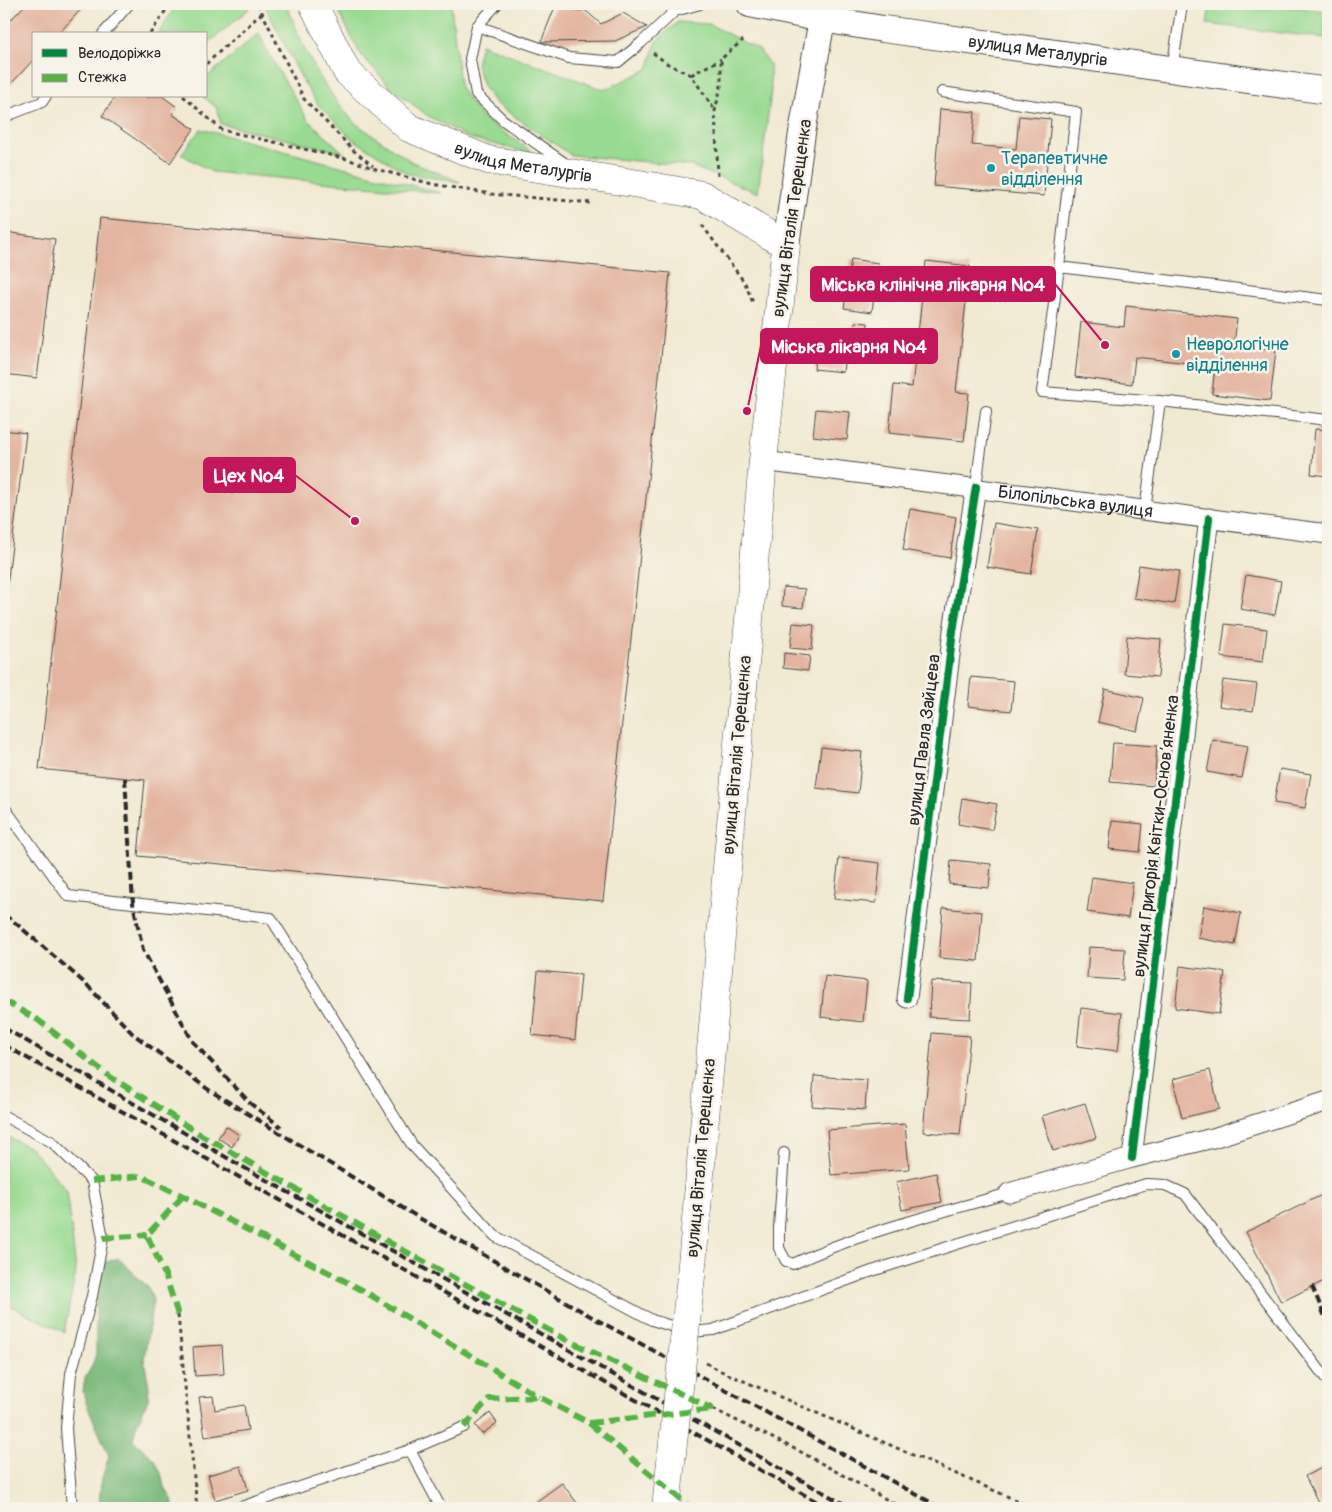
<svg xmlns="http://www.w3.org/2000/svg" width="1332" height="1512" viewBox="0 0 1332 1512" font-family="Pangolin,sans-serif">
<rect width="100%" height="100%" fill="#f7f3e8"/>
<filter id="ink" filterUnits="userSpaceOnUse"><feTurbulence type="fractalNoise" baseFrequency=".02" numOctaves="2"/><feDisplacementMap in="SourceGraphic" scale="10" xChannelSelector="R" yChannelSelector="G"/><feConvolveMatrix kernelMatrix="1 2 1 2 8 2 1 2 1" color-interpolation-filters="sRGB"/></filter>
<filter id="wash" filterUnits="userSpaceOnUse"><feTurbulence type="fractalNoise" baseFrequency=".0096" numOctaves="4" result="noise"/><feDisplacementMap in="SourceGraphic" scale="20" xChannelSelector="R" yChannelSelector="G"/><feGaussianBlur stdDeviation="1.12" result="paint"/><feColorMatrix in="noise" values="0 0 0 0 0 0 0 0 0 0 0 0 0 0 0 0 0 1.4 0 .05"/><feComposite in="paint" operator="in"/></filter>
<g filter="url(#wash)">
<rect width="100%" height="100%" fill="#f1ead3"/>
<path fill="#98da91" stroke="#62825e" d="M177 4H248L250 8 206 45V34H158Z
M271 4H286L305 50 323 82 340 106 355 123 412 162 460 182 408 174 351 138 319 106 303 81 266 8Z
M335 4H451L460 88 481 117 537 155 469 138 428 116 390 87 359 52Z
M1210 4H1265L1327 11 1324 38 1207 24Z
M678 22 709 24 759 50 770 65 771 91 758 193 691 166 571 155 495 103 483 86 476 64 481 44 604 90 648 69 657 40Z
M259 33 267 51 308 120 344 153 221 124 216 107 202 96H206V78Z
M201 129 441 193 212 172 181 154Z
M4 1135 31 1148 67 1191 76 1271 64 1332 4 1303Z"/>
<path fill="#7aba7b" stroke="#527253" d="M118 1258 148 1287 153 1300 144 1359 149 1387 148 1400 136 1426 133 1440 154 1459 161 1473 164 1487 172 1499 174 1508H100C98 1489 103 1474 109 1456L87 1405 83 1392 85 1378 92 1366 96 1354V1286L104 1263Z"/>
<g id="blocks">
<path fill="#e3b5a0" d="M26 4H86L58 34H34V59L10 85 4 79V27Z
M556 4H578L601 24 623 13 647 27 615 41 541 42Z
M116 96H146L149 98 151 96H162L177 107 172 114 194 129 170 163 102 116Z
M940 109 975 112 972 145 1016 149 1019 116 1051 119 1044 196 934 186Z
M100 218 670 273 603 901 138 856 145 780 39 769Z
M4 232 55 239 37 378 4 374Z
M851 259 878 263 872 312 844 308Z
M926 261 970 266 956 392 969 393 964 441 889 433 894 385 912 387Z
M1126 306 1237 319 1234 345 1276 350 1270 401 1212 394 1215 366 1135 357 1132 384 1075 377 1081 322 1124 327Z
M855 322 868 323 866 343 853 341Z
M817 342 846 345 843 372 814 369Z
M816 409 850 412 847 440 813 436Z
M1315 429 1328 430V476L1311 474Z
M4 430 26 433 5 602H4Z
M910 509 956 517 950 558 903 550Z
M994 523 1038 530 1031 574 987 567Z
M1139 565 1179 571 1174 604 1134 598Z
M1246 575 1281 581 1275 615 1240 609Z
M783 587 805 589 803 608 782 606Z
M793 623 814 625 812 650 790 648Z
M1225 624 1267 629 1263 662 1221 657Z
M1127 636 1161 639 1158 677 1124 674Z
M784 653 810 656 808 671 783 668Z
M971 677 1014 681 1011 711 968 706Z
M1223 680 1257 684 1253 711 1219 706Z
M1105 689 1144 698 1137 731 1098 722Z
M1213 740 1248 746 1242 778 1207 772Z
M1113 743 1157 746 1154 786 1110 782Z
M821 747 862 752 858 793 816 788Z
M1280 769 1311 774 1305 808 1274 803Z
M962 798 997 804 992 830 958 824Z
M1112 821 1143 824 1140 852 1109 849Z
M839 858 880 863 876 903 834 899Z
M951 860 991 864 989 888 949 884Z
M1092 877 1133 883 1128 918 1087 912Z
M1204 906 1241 913 1235 945 1198 938Z
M943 908 982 912 978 961 939 958Z
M1089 947 1125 949 1123 980 1087 978Z
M1180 966 1225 972 1219 1014 1175 1008Z
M538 971 581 975 575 1040 532 1035Z
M825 976 867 981 863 1022 821 1017Z
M931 981 972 983 970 1019 929 1017Z
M1081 1008 1122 1013 1118 1051 1077 1046Z
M932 1033 970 1036 960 1135 923 1132Z
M1210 1070 1219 1109 1182 1118 1173 1079Z
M814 1076 867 1080 865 1110 812 1106Z
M1085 1103 1096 1138 1053 1151 1042 1116Z
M905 1124 909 1169 831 1175 827 1130Z
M226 1126 239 1135 232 1147 218 1138Z
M936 1173 942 1202 902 1210 896 1182Z
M1328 1192V1279L1281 1302 1246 1232Z
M222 1345 224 1374 195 1376 193 1347Z
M213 1396 215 1410 244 1405 248 1430 205 1437 199 1397Z
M490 1413 497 1423 482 1434 475 1425Z
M1328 1465V1500L1319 1504 1305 1476Z
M241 1466 248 1490 215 1500 208 1475Z
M562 1483 580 1507 536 1508 533 1504Z"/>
</g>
</g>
<g filter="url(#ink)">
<use href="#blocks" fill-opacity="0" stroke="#494844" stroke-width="1"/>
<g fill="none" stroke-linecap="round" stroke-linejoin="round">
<defs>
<path id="service" d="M497 4 477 26 470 59 476 94 503 120 566 164
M579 5 584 4
M477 26 569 58 618 62 641 43 675 11 700 4
M103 34 129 4
M1172 70 1182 4
M942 92 1076 112 1059 267
M4 114 9 115 42 102 46 96
M1160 401 1328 420
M976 487 986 411
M1145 510 1160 401 1042 392 1059 267 1328 300
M4 807 68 896 271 918 412 1145 495 1236 652 1320 690 1332 713 1330 872 1271 1146 1184 1165 1185 1185 1194 1328 1381
M4 1116 52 1142 92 1181 103 1238 92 1296 71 1374 66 1428 72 1508
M784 1153 779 1227V1248L786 1261 793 1264C861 1232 937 1214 1009 1193
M410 1450 441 1508
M238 1508 410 1450 464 1427"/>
<g id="minor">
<path id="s1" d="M763 461 1328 534"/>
<path d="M907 998 953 631 976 487"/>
<path d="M1132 1158 1209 518"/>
<path d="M1009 1193 1132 1158 1213 1138 1328 1101"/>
</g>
<g id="secondary">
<path id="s2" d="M750 4 822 19 883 29 1328 91"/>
<path d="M786 245 802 133 822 19"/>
</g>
<g id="primary">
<path id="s3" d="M313 4 347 72 409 128 488 160 639 184 702 195 786 245 763 461 691 1276"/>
</g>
</defs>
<use href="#service" stroke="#494844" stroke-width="12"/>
<use href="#minor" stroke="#494844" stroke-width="21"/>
<use href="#secondary" stroke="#494844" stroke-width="28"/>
<use href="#primary" stroke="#494844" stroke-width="29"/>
<path stroke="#494844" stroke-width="3" stroke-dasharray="4 4" stroke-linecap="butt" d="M258 4 304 99 353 150 373 166
M150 34 170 4
M653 53 668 64 691 75 715 110
M206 64 262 13
M691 75 721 59
M183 96 222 130 347 159 376 169 432 184 491 194 592 203
M718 176 715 111 721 86V59L743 40
M702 225 745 283 754 305
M178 1315 197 1508
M706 1363 721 1371 1034 1508
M713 1409 801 1452 902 1508"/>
<use href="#service" stroke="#fff" stroke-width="10"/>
<use href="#minor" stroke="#fff" stroke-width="19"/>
<use href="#secondary" stroke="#fff" stroke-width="26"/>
<use href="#primary" stroke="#fff" stroke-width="28"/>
<path stroke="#2b2b2b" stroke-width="4" stroke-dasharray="8 4" stroke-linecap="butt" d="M125 778 133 903 143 950 193 1042 251 1104 281 1127
M4 915 18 925 87 985 133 1034 209 1090 421 1219 592 1317 941 1508
M4 1028 236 1163 851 1508
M4 1045 828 1508
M1312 1286 1328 1324"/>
<defs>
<path id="primary-bridge" d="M666 1508 691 1276"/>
</defs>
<use href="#primary-bridge" stroke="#494844" stroke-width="29" stroke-linecap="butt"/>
<use href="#primary-bridge" stroke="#fff" stroke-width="28"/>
<path stroke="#56b246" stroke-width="6" stroke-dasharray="12 6" stroke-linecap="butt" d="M4 1001 38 1020 109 1076 198 1133 257 1167 392 1244 565 1339 713 1409
M92 1181 141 1176 183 1196 362 1290 539 1397
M103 1238 147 1235
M178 1315 166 1277 147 1235 183 1196
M589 1423 691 1508
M464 1427 489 1399 539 1397 589 1423 713 1409"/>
<defs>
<path id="cycleway" d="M907 998 953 631 976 487
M1132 1158 1209 518"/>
</defs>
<use href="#cycleway" stroke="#f7f3e8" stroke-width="11"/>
<use href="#cycleway" stroke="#00873e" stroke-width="8"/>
</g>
</g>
<g fill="#0f9aa8" stroke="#f7f3e8" stroke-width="2">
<circle cx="991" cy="168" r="5"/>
<circle cx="1176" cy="354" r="5"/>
</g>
<g text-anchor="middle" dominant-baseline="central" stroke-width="5" stroke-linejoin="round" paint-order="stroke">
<g font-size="18" fill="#2b2b2b" stroke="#f7f3e8">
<text stroke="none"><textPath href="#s2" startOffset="292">вулиця Металургів</textPath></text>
<text stroke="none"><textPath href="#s3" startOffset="280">вулиця Металургів</textPath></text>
<text transform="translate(792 218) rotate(-82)">вулиця Віталія Терещенка</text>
<text stroke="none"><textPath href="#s1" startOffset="315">Білопільська вулиця</textPath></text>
<text transform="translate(924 740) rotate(-83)">вулиця Павла Зайцева</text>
<text transform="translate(737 755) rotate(-85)">вулиця Віталія Терещенка</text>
<text transform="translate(1156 836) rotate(-83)">вулиця Григорія Квітки-Основʼяненка</text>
<text transform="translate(701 1158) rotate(-85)">вулиця Віталія Терещенка</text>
</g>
<g font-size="18" fill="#0d838f" stroke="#f7f3e8" text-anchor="start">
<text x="1001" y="158">Терапевтичне<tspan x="1001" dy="21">відділення</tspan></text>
<text x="1186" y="344">Неврологічне<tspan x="1186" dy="21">відділення</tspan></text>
</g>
</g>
<path fill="none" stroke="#c2185b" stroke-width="2" d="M1105 345L1055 284M747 411L761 346M355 521L295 475"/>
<g fill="#c2185b" stroke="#f7f3e8" stroke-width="2">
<circle cx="1105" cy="345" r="5"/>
<circle cx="747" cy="411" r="5"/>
<circle cx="355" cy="521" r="5"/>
</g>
<g fill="#c2185b" stroke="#c2185b" stroke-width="2">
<rect x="811" y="267" width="244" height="34" rx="5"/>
<rect x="761" y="329" width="176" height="34" rx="5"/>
<rect x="204" y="458" width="91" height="34" rx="5"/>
</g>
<g font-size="19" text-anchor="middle" font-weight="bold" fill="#fff">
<text x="933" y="291">Міська клінічна лікарня №4</text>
<text x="849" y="353">Міська лікарня №4</text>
<text x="249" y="482">Цех №4</text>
</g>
<rect width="1332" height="1512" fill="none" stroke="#f7f3e8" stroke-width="20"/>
<rect x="32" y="32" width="175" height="65" fill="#f7f3e8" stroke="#a5a39c"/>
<rect x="42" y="49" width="25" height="8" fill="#00873e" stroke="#a5a39c"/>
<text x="78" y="58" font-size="15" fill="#2b2b2b">Велодоріжка</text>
<rect x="42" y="74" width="25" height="8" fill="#56b246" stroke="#a5a39c"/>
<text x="78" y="82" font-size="15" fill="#2b2b2b">Стежка</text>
</svg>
